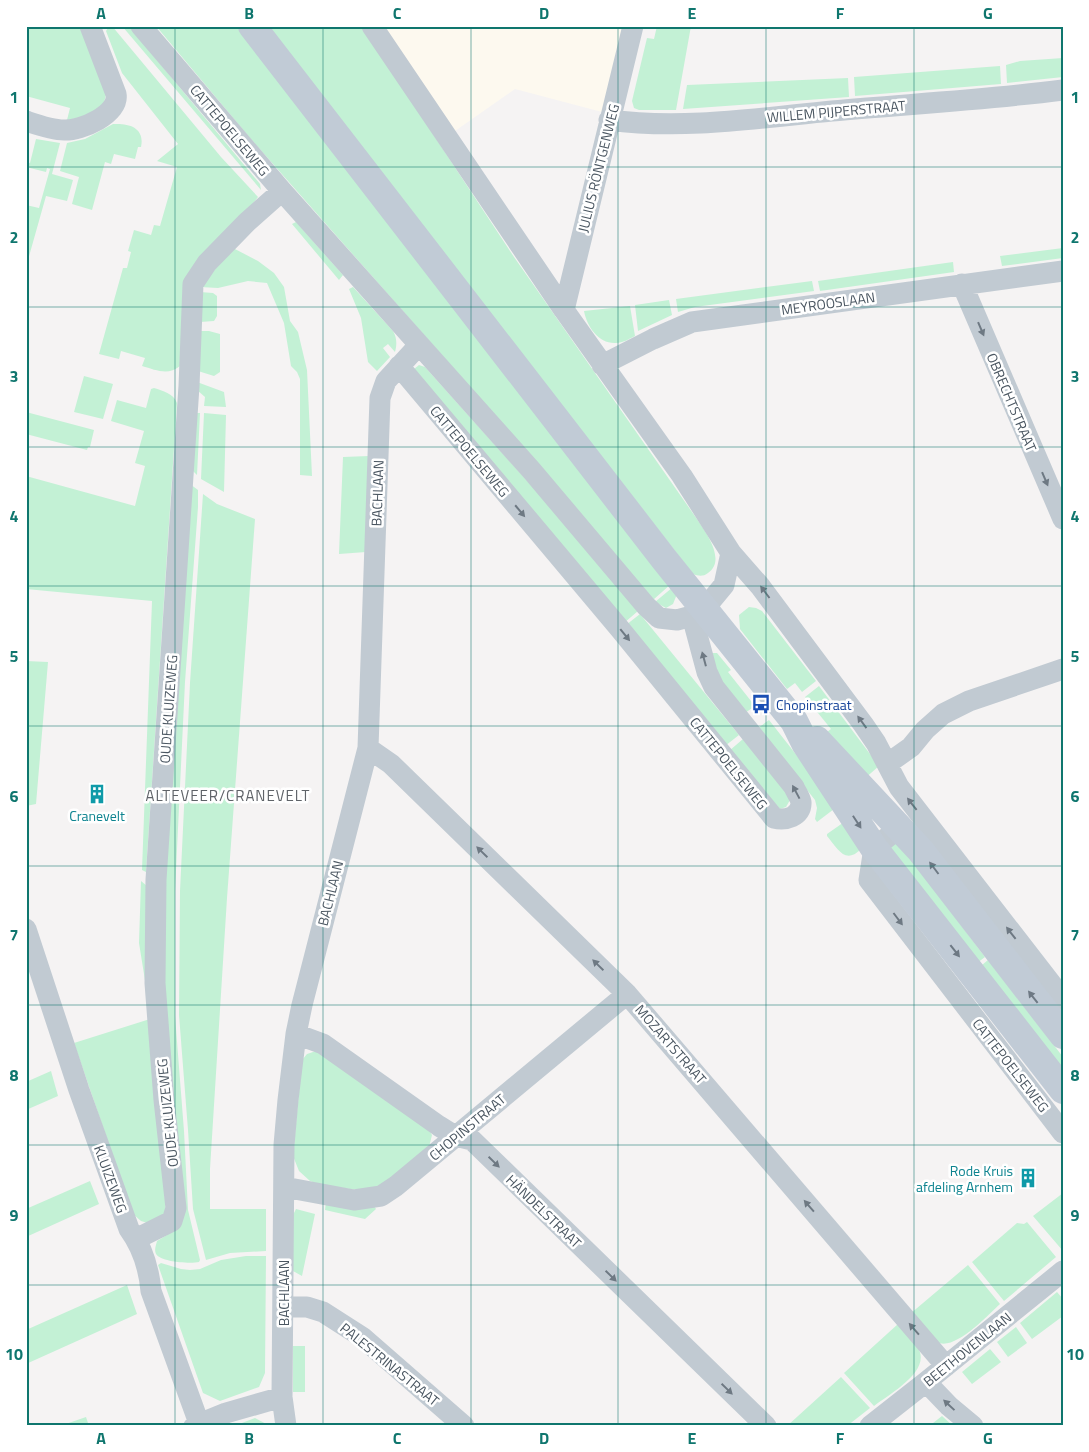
<svg xmlns="http://www.w3.org/2000/svg" width="1089" height="1452" viewBox="0 0 1089 1452" font-family="'Titillium Web',sans-serif">
<rect width="100%" height="100%" fill="#f5f3f3"/>
<path fill="#fdf9ef" d="M384 26H624L602 112 515 89 455 131Z"/>
<path fill="#c3f1d5" d="M26 26H80L106 95 103 106 88 116 67 120 70 108 26 96Z
M109 26H112L221 157 258 197 251 206 202 259 180 366C168 376 156 370 142 366L145 358 121 351 119 359 99 354 123 268H127L131 252 128 251 134 230 151 235 154 225 160 226 177 167 157 161 178 144 122 73 106 31Z
M122 26H127L132 30 260 184 261 190Z
M156 26H238L671 584 653 600 538 464 250 138Z
M265 26H360L402 87 514 257 699 522C707 534 726 561 708 573 703 577 698 576 693 574Z
M657 26H691L676 110H639L634 108 632 101 647 38 654 39Z
M1063 58V77L1007 83 1006 65 1020 61Z
M1000 66 1001 84 855 96 854 77Z
M848 78 849 97 683 109 687 85Z
M113 124C130 123 145 128 141 147H138L135 159 114 154 111 164 105 162 92 210 72 204 79 177 60 171 67 143 85 139Z
M36 139 60 143 52 174 73 180 67 201 46 196 26 267V205L39 208 50 169 47 168 46 172 26 167V162L30 163Z
M296 222 343 275 339 280 292 224Z
M233 248 258 261 274 273 284 287 290 321 298 332 307 370 312 476 300 475V379L297 372 291 366 284 323 267 283 248 281 218 288 200 287Z
M1063 248V258L1002 266 1000 256Z
M953 262 954 272 820 291 818 281Z
M812 281 814 291 695 307 678 312 676 299Z
M353 287 393 331C397 338 397 344 395 352L388 344 383 348 390 357 377 371 368 362 361 318 349 289Z
M200 292 213 293 217 296V316L214 321 200 322Z
M669 300 672 315 638 331 635 305Z
M630 306 635 336C629 339 623 343 616 343 599 344 587 327 584 311Z
M200 331H209L220 334V372L214 376 198 371Z
M419 365 425 367 538 493 638 611 624 623 414 369Z
M84 376 113 384 103 419 74 412Z
M197 382 224 392 226 407 204 406 205 397 197 390Z
M154 388C163 391 173 393 177 403L146 872 142 870 152 601 26 589V476L135 506 145 466 135 463 144 431 111 421 117 400 146 408 151 389Z
M26 412 94 430 90 447H88L87 450 26 434Z
M195 413H200L197 475 191 469Z
M204 413 226 415 224 492 201 479Z
M369 456 366 552 339 554 343 457Z
M190 484 198 490V507L185 682 175 891V1016L184 1131 188 1210 200 1260 199 1262C190 1264 161 1262 156 1254 154 1250 156 1245 157 1241L167 1235 161 946Z
M203 494 217 504 255 519 227 898 210 1169V1209H266V1251L230 1253 206 1260 193 1209 188 1130 179 1015 180 891 190 683Z
M673 587 677 594 673 604 666 608 655 602Z
M749 607 756 608 762 611 816 681 802 692 795 683 787 689 740 629 739 615Z
M640 614 739 735 725 746 626 625Z
M711 653H717L731 670 728 672 755 706 745 713 720 679Z
M26 661 48 662 36 804 26 806Z
M819 686 879 766 863 780 823 735 831 729 805 697Z
M769 720 809 771 834 809 817 822 815 819 817 808 815 800 758 728Z
M743 739 787 793 790 800 786 807 780 809 729 751Z
M847 820 861 849C845 865 838 849 827 836V834Z
M896 839 985 957 973 966 888 844Z
M141 881 147 886 148 999 139 943Z
M988 960 1063 1057V1082L976 970Z
M150 1019 166 1212 151 1224 141 1221 133 1214 74 1043Z
M313 1052H318L429 1130 432 1135 429 1147 382 1185 366 1189H350L318 1184 310 1181 299 1171 293 1156 302 1060 307 1054Z
M51 1071 58 1096 26 1110V1082Z
M90 1181 99 1204 26 1237V1209Z
M1063 1193V1251L1033 1216Z
M326 1201 372 1203 376 1209 365 1219 325 1210Z
M296 1209 315 1214 302 1276 293 1271V1215Z
M1027 1222 1056 1257 1004 1301 972 1262 1017 1223 1024 1224Z
M246 1256H266L265 1373 259 1387 220 1401 203 1393 158 1265 161 1263 181 1269 190 1270 200 1269 221 1260Z
M968 1265 1000 1304C988 1315 954 1352 937 1342 929 1338 917 1321 910 1314Z
M127 1285 137 1314 26 1364V1330Z
M1057 1292 1063 1299V1316L1032 1339 1020 1323Z
M898 1324C904 1332 913 1340 918 1348 932 1371 889 1394 874 1406L844 1373Z
M1016 1327 1027 1343 1008 1357 997 1342Z
M293 1346H305V1392H293Z
M990 1349 1001 1362 972 1384 962 1372Z
M841 1377 870 1408 847 1426H787Z
M942 1416 953 1426H936L933 1423Z
M86 1417 89 1426H60Z
M255 1418 270 1426H234Z"/>
<g fill="none" stroke-linecap="round" stroke-linejoin="round">
<path stroke="#c1cad2" stroke-width="21" d="M141 26 282 191 532 471 646 606 659 618 677 620 692 616 705 608 724 585 731 553
M372 26 564 310 682 476 731 553 760 586 863 724 876 743 899 787 1063 999
M609 120C683 130 759 118 832 111 909 104 986 100 1063 90
M26 121C38 125 52 130 64 130 81 131 120 114 116 94L90 26
M962 284 1063 519
M564 310 633 26
M602 365 653 339 692 322 1063 271
M399 366 620 629 774 818C785 821 802 817 801 802 800 797 796 792 794 787L714 687 707 672 692 616
M368 748 391 764 627 994 946 1366
M887 764 911 747 925 730 943 714 969 701 1063 669
M899 828 874 848 869 880 1063 1133
M26 929 79 1090 129 1229C143 1248 149 1269 151 1291L200 1426
M296 1034 323 1044 439 1126 455 1136 472 1140 766 1426
M284 1187 354 1200 381 1196 396 1186 627 994
M136 1239 172 1221 176 1208 164 1100 155 983 156 880 189 386 193 284 207 263 247 222 282 191
M283 1307H307L323 1312 362 1337 464 1426
M926 1382 949 1406 973 1426
M194 1426 226 1413 282 1397
M286 1426 282 1397 284 1145 288 1100 296 1034 302 1005 368 748 380 398 386 381 419 345
M870 1426 926 1382 1063 1271"/>
<path stroke="#c1cbd6" stroke-width="28" d="M252 26 664 559 794 721 805 743 874 848 1063 1090
M817 740 920 850 1063 1035"/>
</g>
<defs><path id="oneway-solid" d="M-6-.8H1V-3.2L6.5 0L1 3.2V.8H-6Z" transform="scale(1.25)"/></defs>
<g fill="#6e7983">
<use href="#oneway-solid" transform="translate(981 329) rotate(67)"/>
<use href="#oneway-solid" transform="translate(1045 479) rotate(67)"/>
<use href="#oneway-solid" transform="translate(520 511) rotate(50)"/>
<use href="#oneway-solid" transform="translate(765 592) rotate(-127)"/>
<use href="#oneway-solid" transform="translate(625 635) rotate(51)"/>
<use href="#oneway-solid" transform="translate(704 659) rotate(-105)"/>
<use href="#oneway-solid" transform="translate(862 722) rotate(-126)"/>
<use href="#oneway-solid" transform="translate(796 792) rotate(-118)"/>
<use href="#oneway-solid" transform="translate(912 804) rotate(-128)"/>
<use href="#oneway-solid" transform="translate(482 852) rotate(-136)"/>
<use href="#oneway-solid" transform="translate(898 919) rotate(53)"/>
<use href="#oneway-solid" transform="translate(1011 933) rotate(-128)"/>
<use href="#oneway-solid" transform="translate(598 965) rotate(-136)"/>
<use href="#oneway-solid" transform="translate(494 1162) rotate(44)"/>
<use href="#oneway-solid" transform="translate(809 1206) rotate(-131)"/>
<use href="#oneway-solid" transform="translate(611 1276) rotate(44)"/>
<use href="#oneway-solid" transform="translate(914 1329) rotate(-131)"/>
<use href="#oneway-solid" transform="translate(727 1389) rotate(44)"/>
<use href="#oneway-solid" transform="translate(949 1405) rotate(-137)"/>
</g>
<g fill="#6e7984">
<use href="#oneway-solid" transform="translate(857 822) rotate(57)"/>
<use href="#oneway-solid" transform="translate(934 868) rotate(-127)"/>
<use href="#oneway-solid" transform="translate(955 951) rotate(52)"/>
<use href="#oneway-solid" transform="translate(1033 997) rotate(-128)"/>
</g>
<path fill="none" stroke="#0f766e" stroke-width="1" stroke-opacity="0.55" d="M175 26V1426M323 26V1426M471 26V1426M618 26V1426M766 26V1426M914 26V1426M26 167H1063M26 307H1063M26 447H1063M26 586H1063M26 726H1063M26 866H1063M26 1005H1063M26 1145H1063M26 1285H1063"/>
<defs>
<symbol id="bus-bare" viewBox="-9 -9 18 18"><path d="M-5-6H5V4H4V6H2V4H-2V6H-4V4H-5ZM-3.5-4V0h7V-4ZM-3.5 1.2v1.5H-2V1.2ZM2 1.2v1.5H3.5V1.2Z" fill="#1a4fb4" stroke="#fff" stroke-width="2.5" paint-order="stroke"/></symbol>
<symbol id="building-bare" viewBox="-9 -9 18 18"><path d="M-4-6H4V6H1V3H-1V6H-4ZM-2.5-4.3h1.7v1.8h-1.7ZM.8-4.3h1.7v1.8H.8ZM-2.5-1h1.7V.8h-1.7ZM.8-1h1.7V.8H.8Z" fill="#0f9aa8" stroke="#fff" stroke-width="2.5" paint-order="stroke"/></symbol>
</defs>
<g fill-rule="evenodd">
<use href="#bus-bare" x="747" y="690" width="28" height="28"/>
<use href="#building-bare" x="83" y="780" width="28" height="28"/>
<use href="#building-bare" x="1014" y="1164" width="28" height="28"/>
</g>
<g text-anchor="middle" dominant-baseline="central" stroke-width="5" stroke-linejoin="round" paint-order="stroke">
<g font-size="14" fill="#4a5661" stroke="#fff">
<text transform="translate(836 111) rotate(-5)">WILLEM PIJPERSTRAAT</text>
<text transform="translate(230 130) rotate(50)">CATTEPOELSEWEG</text>
<text transform="translate(598 168) rotate(-76)">JULIUS RÖNTGENWEG</text>
<text transform="translate(828 303) rotate(-8)">MEYROOSLAAN</text>
<text transform="translate(1012 402) rotate(67)">OBRECHTSTRAAT</text>
<text transform="translate(470 451) rotate(50)">CATTEPOELSEWEG</text>
<text transform="translate(377 493) rotate(-88)">BACHLAAN</text>
<text transform="translate(168 709) rotate(-86)">OUDE KLUIZEWEG</text>
<text transform="translate(729 763) rotate(51)">CATTEPOELSEWEG</text>
<text transform="translate(330 893) rotate(-76)">BACHLAAN</text>
<text transform="translate(671 1044) rotate(49)">MOZARTSTRAAT</text>
<text transform="translate(1011 1065) rotate(52)">CATTEPOELSEWEG</text>
<text transform="translate(167 1113) rotate(-96)">OUDE KLUIZEWEG</text>
<text transform="translate(467 1127) rotate(-40)">CHOPINSTRAAT</text>
<text transform="translate(111 1179) rotate(70)">KLUIZEWEG</text>
<text transform="translate(544 1211) rotate(44)">HÄNDELSTRAAT</text>
<text transform="translate(283 1293) rotate(-90)">BACHLAAN</text>
<text transform="translate(967 1349) rotate(-39)">BEETHOVENLAAN</text>
<text transform="translate(390 1364) rotate(39)">PALESTRINASTRAAT</text>
</g>
<g font-size="14" fill="#164399" stroke="#fff" text-anchor="start">
<text x="776" y="704">Chopinstraat</text>
</g>
<g font-size="14" fill="#0d838f" stroke="#fff">
<text x="97" y="815">Cranevelt</text>
<text x="1013" y="1170" text-anchor="end">Rode Kruis<tspan x="1013" dy="16">afdeling Arnhem</tspan></text>
</g>
<g font-size="15" letter-spacing="1" fill="#5f6368" stroke="#fff">
<text x="228" y="795">ALTEVEER/CRANEVELT</text>
</g>
</g>
<rect width="1089" height="1452" fill="none" stroke="#ffffff" stroke-width="55"/>
<rect x="28" y="28" width="1034" height="1396" fill="none" stroke="#0f766e" stroke-width="2"/>
<g font-size="16" text-anchor="middle" font-weight="bold" fill="#0f766e">
<text x="101" y="19">A</text>
<text x="249" y="19">B</text>
<text x="397" y="19">C</text>
<text x="544" y="19">D</text>
<text x="692" y="19">E</text>
<text x="840" y="19">F</text>
<text x="988" y="19">G</text>
<text x="14" y="103">1</text>
<text x="1075" y="103">1</text>
<text x="14" y="243">2</text>
<text x="1075" y="243">2</text>
<text x="14" y="382">3</text>
<text x="1075" y="382">3</text>
<text x="14" y="522">4</text>
<text x="1075" y="522">4</text>
<text x="14" y="662">5</text>
<text x="1075" y="662">5</text>
<text x="14" y="802">6</text>
<text x="1075" y="802">6</text>
<text x="14" y="941">7</text>
<text x="1075" y="941">7</text>
<text x="14" y="1081">8</text>
<text x="1075" y="1081">8</text>
<text x="14" y="1221">9</text>
<text x="1075" y="1221">9</text>
<text x="14" y="1360">10</text>
<text x="1075" y="1360">10</text>
<text x="101" y="1444">A</text>
<text x="249" y="1444">B</text>
<text x="397" y="1444">C</text>
<text x="544" y="1444">D</text>
<text x="692" y="1444">E</text>
<text x="840" y="1444">F</text>
<text x="988" y="1444">G</text>
</g>
</svg>
